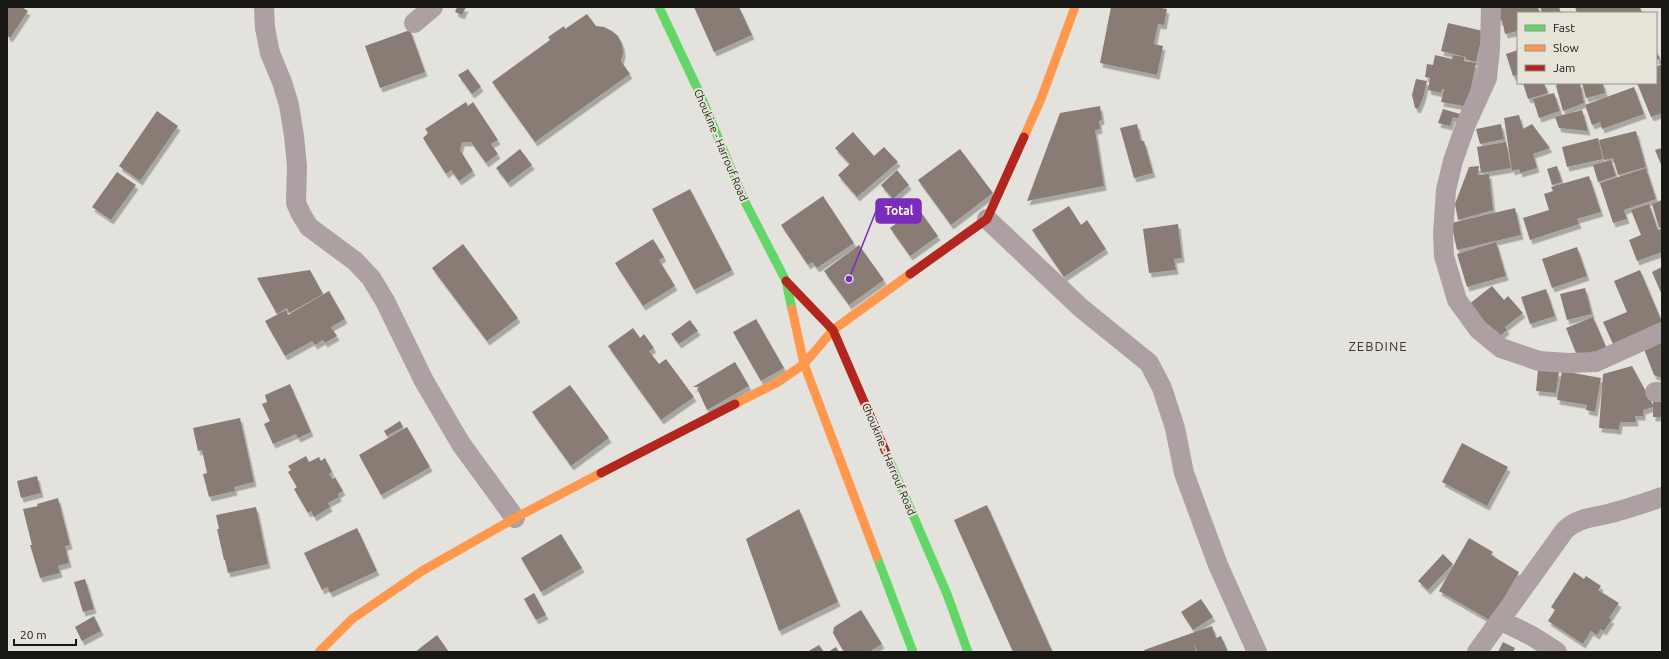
<svg xmlns="http://www.w3.org/2000/svg" width="1669" height="659" viewBox="0 0 1669 659" font-family="Ubuntu,sans-serif">
<defs>
<filter id="shadow"><feDropShadow dx="2.5" dy="4.5" stdDeviation="0" flood-color="#0004"/></filter>
</defs>
<rect width="100%" height="100%" fill="#e3e2dc"/>
<path fill="#897c75" filter="url(#shadow)" d="M7 7H22L28 11 10 38 7 35Z
M457 7H466L462 15 455 12Z
M694 7H739L752 35 714 52Z
M1111 7H1156L1167 9 1164 25 1158 24 1154 44 1163 46 1157 75 1100 63Z
M1498 7H1538L1540 13H1518V31L1505 34 1502 20 1499 21Z
M1540 7H1559L1561 13H1542Z
M1575 7H1640L1642 13H1577Z
M587 14 596 26 604 27 612 31 618 36 622 44 623 53 621 61 630 74 535 142 492 82 550 40 548 37 564 26 565 29Z
M1448 23 1483 31 1476 62 1465 59 1466 57 1441 51Z
M410 30 425 72 380 88 365 46Z
M1518 50V75L1513 76 1506 54Z
M1656 50 1660 59 1656 60Z
M1435 55 1452 59 1453 55 1464 57V61L1476 63 1471 88 1464 106 1441 102 1444 89H1442L1441 93 1428 90 1430 78 1425 77 1427 64 1433 65Z
M1662 64V113L1651 117 1637 83H1656V67Z
M468 69 481 87 472 94 458 75Z
M1416 79 1427 81 1423 98 1418 109 1415 108 1412 95Z
M1523 83H1544L1548 93 1528 99Z
M1558 83H1580L1584 103 1563 111 1556 86Z
M1582 83H1603L1605 93 1586 98Z
M1634 87 1644 114 1602 129 1600 122 1592 125 1585 105Z
M1554 93 1560 111 1539 118 1533 99Z
M466 102 468 106 473 102 498 140 491 144 498 154 486 163 471 142H462L460 150 473 171 459 181 451 170 446 174 423 138 428 133 425 129Z
M1100 106 1102 120 1099 121 1100 129 1095 130 1104 186 1027 201 1060 113Z
M1443 109 1460 114 1458 119 1453 117 1450 126 1438 123Z
M1582 110 1588 131 1559 128 1555 117Z
M157 111 178 126 140 181 119 166Z
M1519 115 1523 129 1532 124 1550 148 1533 154 1537 168 1520 173 1519 169 1512 171 1504 118Z
M1137 124 1141 141H1144L1153 173 1134 178 1120 128Z
M1501 124 1504 139 1480 144 1476 129Z
M1636 131 1646 167 1618 175 1613 158 1604 160 1599 140Z
M853 132 874 156 884 147 898 162 857 197 838 175 850 164 835 148Z
M1598 138 1603 159 1567 167 1562 147Z
M1506 142 1511 168 1481 173 1477 147Z
M1662 148V167L1655 150Z
M520 149 532 165 508 183 496 168Z
M960 149 993 193 951 225 918 180Z
M1611 160 1616 176 1598 182 1593 165Z
M1479 166 1478 175 1489 174 1493 210 1458 220 1455 204 1469 167Z
M1557 166 1562 182 1552 185 1547 169Z
M1646 168 1656 199 1624 210 1627 219 1613 223 1600 183Z
M897 170 909 185 893 199 881 185Z
M117 172 136 185 111 220 92 207Z
M1589 176 1601 212 1577 219 1579 224 1530 240 1523 218 1549 210 1544 194 1553 191 1551 187Z
M690 189 732 270 694 290 652 209Z
M823 196 854 243 817 268 812 262 808 265 781 225Z
M1662 200V227L1659 228 1652 204Z
M1649 204 1658 230 1662 228V252L1637 261 1629 240 1641 235 1631 210Z
M1069 206 1081 225 1087 220 1106 249 1064 277 1032 230Z
M918 208 938 236 910 256 890 228Z
M1515 208 1521 235 1457 250 1451 223Z
M1178 224 1182 258 1174 259 1176 270 1149 273 1143 229Z
M653 239 664 257 659 260 675 286 643 306 615 263Z
M1496 242 1506 276 1467 287 1457 254Z
M463 244 518 318 487 341 432 268Z
M859 245 884 280 849 305 824 271Z
M1577 247 1587 276 1552 288 1542 259Z
M1662 267V295L1652 272Z
M310 270 323 294 289 313 287 308 277 314 257 278Z
M1640 270 1662 322V326L1614 346 1603 322 1627 312 1614 281Z
M1492 286 1504 300 1508 296 1523 313 1505 327 1507 330 1496 339 1468 305Z
M1585 288 1592 314 1567 320 1560 294Z
M1546 289 1555 316 1530 324 1521 297Z
M329 291 345 319 331 327 337 336 325 343 323 340 315 345 312 341 285 356 265 321 286 310 288 315Z
M1593 317 1609 354 1597 359 1594 351 1578 358 1566 328Z
M756 319 784 368 761 381 733 332Z
M690 320 698 331 679 344 671 334Z
M633 328 640 338 644 334 654 348 649 351 659 364 666 359 694 397 661 420 608 346Z
M1662 336V378L1654 375 1642 344Z
M735 362 749 386 707 410 697 388 700 387H693Z
M1632 366 1653 405V399H1662V417H1653V407L1643 410V416H1635L1636 422H1620L1619 430 1599 428 1603 374Z
M1538 370 1559 372 1556 393 1536 391Z
M1562 371 1601 378 1595 412 1586 410 1587 405 1557 400Z
M290 384 311 432 298 438 296 434 273 444 264 424 270 421 262 404 267 402 265 395Z
M570 385 609 438 571 466 532 412Z
M240 418 254 482 234 487 235 491 209 497 203 474 207 473 202 450 198 451 193 428Z
M400 421 403 427 387 436 384 431Z
M407 427 430 467 381 495 359 455Z
M1462 443 1508 467 1487 506 1442 482Z
M306 456 309 462 319 457 321 461 325 458 332 472 329 474 333 479 335 477 343 491 338 494 339 497 328 503 330 507 314 517 311 511 308 513 294 489 297 487 288 472 291 470 288 466Z
M37 476 41 493 21 498 17 481Z
M58 498 70 545 65 546 69 563 58 566 60 573 40 578 30 545H32L23 509 38 506 37 504Z
M987 505 1052 651 1049 652H1013L954 520Z
M256 507 268 564 228 573 225 560H224L217 529H219L216 515Z
M799 509 838 602 779 631 746 539Z
M357 528 377 571 330 593 327 587 322 590 304 553Z
M561 534 582 568 541 592 521 558Z
M1469 538 1493 552 1491 555 1519 572 1491 621 1439 591Z
M1443 554 1453 564 1428 590 1418 581Z
M1574 572 1584 579 1586 576 1601 586 1598 590 1619 603 1609 618 1612 619 1604 631 1601 629 1597 635 1591 631 1583 644 1548 621 1555 610 1551 607Z
M85 579 94 609 83 612 74 582Z
M534 593 546 615 536 620 524 599Z
M1201 599 1213 617 1193 630 1181 612Z
M861 610 882 644 869 652H844L833 633 834 627Z
M94 616 101 631 82 641 75 627Z
M1212 626 1216 638 1221 636 1228 652H1197L1193 641 1196 652H1145L1144 650Z
M437 635 449 652H415Z
M1503 642 1515 648 1513 652H1498Z
M819 645 824 652H807Z
M836 647 839 652H828Z"/>
<g fill="none" stroke-linecap="round" stroke-linejoin="round">
<path stroke="#ada0a2" stroke-width="20" d="M264 7 265 28 270 53 282 82 289 105 294 136 297 166 296 203 301 214 309 227 355 261 371 278 385 301 424 381 461 444 515 518
M1491 7 1490 49 1487 78 1466 124 1453 161 1446 190 1443 234 1444 256 1457 300 1478 329 1501 348 1539 361 1568 363 1596 362 1662 332
M414 23 433 7
M987 219 1081 308 1149 363 1162 388 1175 428 1184 473 1218 565 1257 652
M1655 392H1662
M1500 620 1532 636 1557 652
M1477 652 1565 530C1578 517 1594 518 1611 513 1628 509 1645 503 1662 497"/>
<path stroke="#63d668" stroke-width="9" d="M659 7 700 94 744 200 786 281 792 309
M888 457 947 594 968 652
M877 557 913 652"/>
<path stroke="#ff974d" stroke-width="9" d="M1024 137 1041 99 1075 7
M792 309 804 364 877 557
M735 404 778 382 804 364 833 330 910 274
M319 652 352 619 422 571 515 518 601 473"/>
<path stroke="#b3261e" stroke-width="9" d="M910 274 987 219 1024 137
M786 281 833 330 888 457
M601 473 735 404"/>
</g>
<g text-anchor="middle" dominant-baseline="central" stroke-width="4" stroke-linejoin="round" paint-order="stroke">
<g font-size="11" fill="#181713" stroke="#e6e4d9">
<text transform="translate(721 145) rotate(67)">Choukine - Harrouf Road</text>
<text transform="translate(889 459) rotate(67)">Choukine - Harrouf Road</text>
</g>
<g font-size="13" letter-spacing="1" fill="#38362d" stroke="#e6e4d9">
<text x="1378" y="346">ZEBDINE</text>
</g>
</g>
<path fill="none" stroke="#7b2cbf" stroke-width="1.5" d="M849 279L876 211"/>
<circle fill="#7b2cbf" stroke="#e6e4d9" stroke-width="1.5" cx="849" cy="279" r="4"/>
<rect fill="#7b2cbf" stroke="#7b2cbf" stroke-width="1.5" x="876" y="199" width="45" height="24" rx="4"/>
<g font-size="12" text-anchor="middle" font-weight="bold" fill="#fff">
<text x="899" y="215">Total</text>
</g>
<rect width="1669" height="659" fill="none" stroke="#181713" stroke-width="16"/>
<rect x="1517" y="12" width="140" height="72" fill="#e6e4d9" stroke="#94928a"/>
<rect x="1525" y="25" width="20" height="6" fill="#63d668" stroke="#94928a"/>
<text x="1553" y="32" font-size="12" fill="#181713">Fast</text>
<rect x="1525" y="45" width="20" height="6" fill="#ff974d" stroke="#94928a"/>
<text x="1553" y="52" font-size="12" fill="#181713">Slow</text>
<rect x="1525" y="65" width="20" height="6" fill="#b3261e" stroke="#94928a"/>
<text x="1553" y="72" font-size="12" fill="#181713">Jam</text>
<path d="M14 639v6h62v-6" fill="none" stroke="#181713" stroke-width="2"/>
<text x="20" y="639" font-size="12" fill="#181713" stroke="#e6e4d9" stroke-width="3" paint-order="stroke">20 m</text>
</svg>
